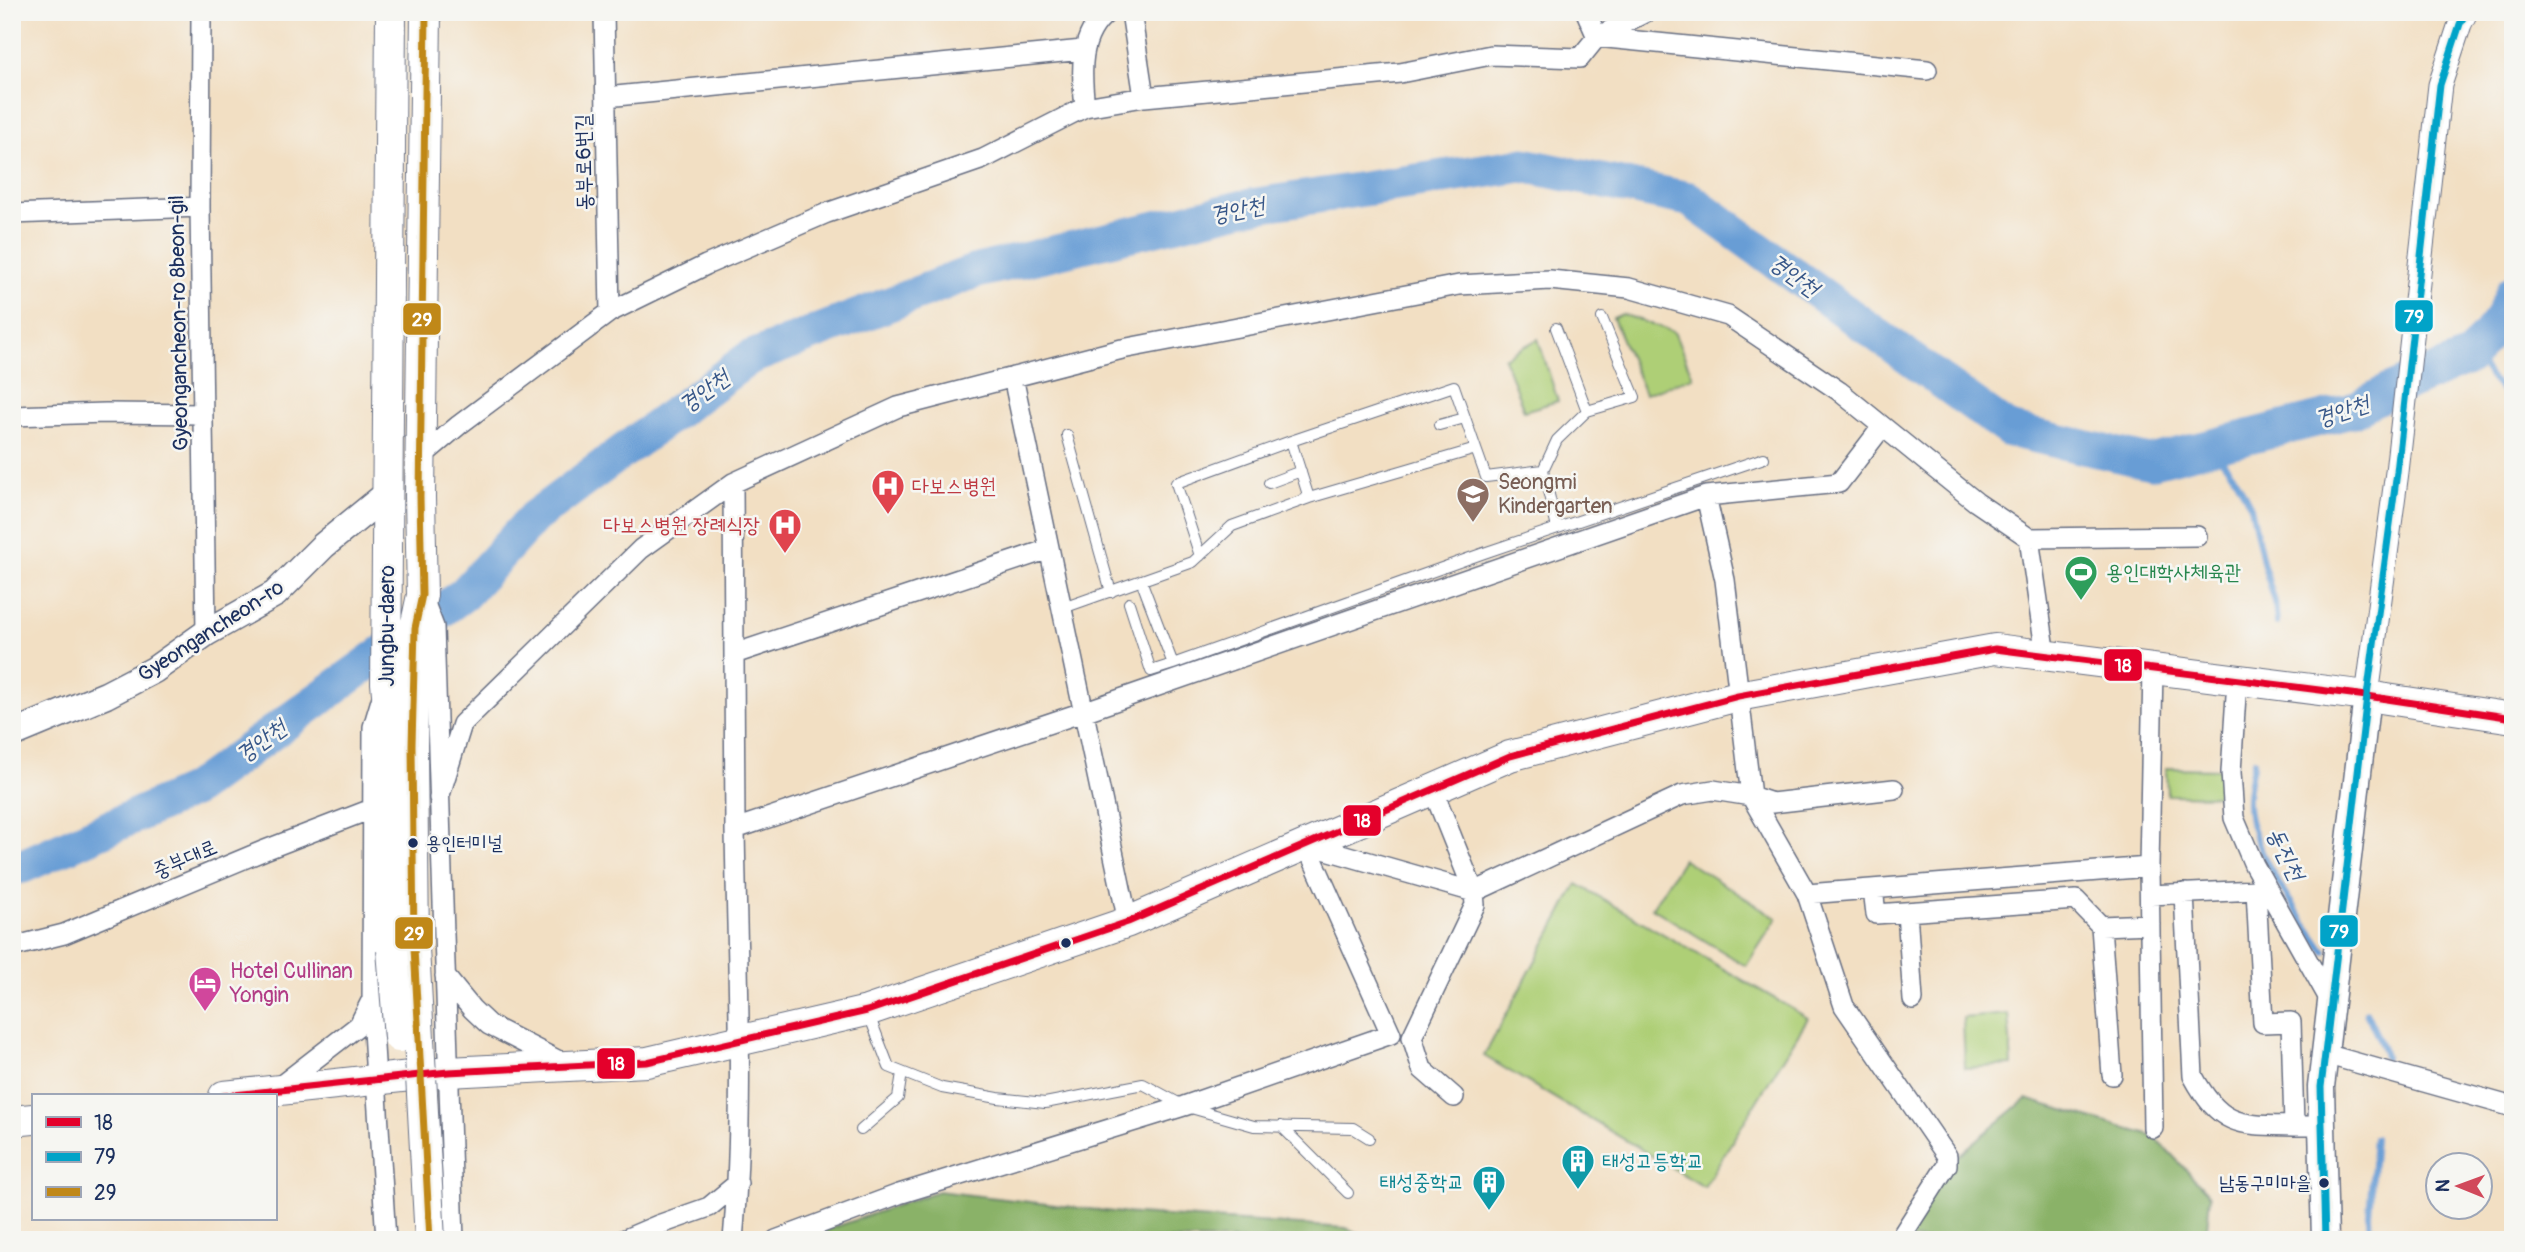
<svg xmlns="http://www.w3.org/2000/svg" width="2525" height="1252" viewBox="0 0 2525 1252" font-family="Pangolin,'Poor Story',sans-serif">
<rect width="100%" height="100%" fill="#f6f6f2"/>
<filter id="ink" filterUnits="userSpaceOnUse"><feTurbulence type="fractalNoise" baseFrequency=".0143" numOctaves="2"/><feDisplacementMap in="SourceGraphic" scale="14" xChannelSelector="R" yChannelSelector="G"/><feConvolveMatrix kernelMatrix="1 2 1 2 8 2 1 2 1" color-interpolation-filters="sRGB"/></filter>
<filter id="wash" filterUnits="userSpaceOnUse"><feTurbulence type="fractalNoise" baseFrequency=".00686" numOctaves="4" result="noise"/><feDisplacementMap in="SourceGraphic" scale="28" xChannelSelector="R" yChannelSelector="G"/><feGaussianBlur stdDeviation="1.57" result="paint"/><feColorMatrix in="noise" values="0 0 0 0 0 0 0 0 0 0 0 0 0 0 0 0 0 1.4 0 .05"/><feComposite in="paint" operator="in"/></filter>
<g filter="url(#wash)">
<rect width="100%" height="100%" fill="#f2dfc3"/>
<path fill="#aecf76" stroke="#647f6a" stroke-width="2" d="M1622 314 1674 332 1693 377 1645 394 1613 318Z
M1538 339 1558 401 1524 411 1504 358Z
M2166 768 2223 769 2224 796 2167 795Z
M1683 859 1777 918 1746 966 1652 908Z
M1577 884 1808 1018 1704 1187 1484 1056Z
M2008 1014 2012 1065 1965 1068 1963 1018Z"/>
<path fill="#8ab267" stroke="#527062" stroke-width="2" d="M2026 1099 2155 1137 2210 1195 2206 1240H1899L1947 1165Z
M938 1191 1122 1213 1346 1228 1373 1240H798Z"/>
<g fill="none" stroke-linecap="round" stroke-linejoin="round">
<path stroke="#689dd5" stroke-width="6" d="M2470 357 2481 365 2513 405
M2211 447 2236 478 2251 507 2264 566 2275 602 2277 623
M2254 761C2250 780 2245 801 2250 820 2263 868 2298 912 2325 952
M2366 1012 2383 1048 2385 1058
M2370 1240 2369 1215 2375 1138"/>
<path stroke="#689dd5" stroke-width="35" d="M12 868 23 866 193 790 464 594 534 517 749 358 973 272 1244 207 1523 165 1689 199 2009 430 2150 462 2351 411 2389 391 2470 357 2500 320 2513 292"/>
</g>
</g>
<g filter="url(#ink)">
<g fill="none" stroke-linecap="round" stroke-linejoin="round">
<defs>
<path id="service" d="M1587 411 1635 397 1602 318
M1439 425 1465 418
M1067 435 1111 592
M1476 449 1486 477 1543 470 1557 440 1587 411 1556 328
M1543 470 1557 528
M1269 483 1301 471
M1200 556 1176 483 1291 441
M1141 580 1173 664 1484 553 1764 458
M1129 603 1151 671 1173 664
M1063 608 1193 562 1232 526 1309 498 1476 449 1454 386 1291 441 1309 498
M869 1015 889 1067 942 1088 998 1098 1045 1103 1143 1084 1184 1106 1254 1126 1353 1128 1369 1138
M1281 1126 1348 1193
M861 1130 898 1098 902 1073"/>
<path id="minor" d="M201 12 200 207 206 633
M604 12 610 312
M1131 12 1144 97
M1586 12 1597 37 1646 12
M606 97 1083 50
M1085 107C1081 73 1078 35 1108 12
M12 214 200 207
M1013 377 1128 922
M12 416 106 413 202 414
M421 457 459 425 610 312 706 265 827 213 983 159 1085 107 1144 97 1400 73 1491 55 1580 58 1597 37 1927 70
M733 483 735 829
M1706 496 1725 580 1751 796 1807 894 2149 867 2153 669
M2029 538 2197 536
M422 596 434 627 454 1240
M734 654 1049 549
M2237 680 2231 772 2234 818 2254 865 2331 1002
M382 697 373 727 372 1014 386 1240
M1433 790 1474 892 1475 905 1412 1037 1422 1069 1454 1097
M439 798 462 724 641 549 733 483 898 407 1122 349 1459 285 1550 280 1629 288 1728 316 1839 391 1976 502 2029 538 2046 656
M1306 844 1474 892 1682 795 1713 790 1751 796 1772 803 1894 789
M2149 867 2153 1128
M1873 889 1876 914 2076 900 2101 926 2112 1075
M2184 893 2193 1076C2221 1128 2241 1125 2294 1126
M1807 894 1844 1006 1947 1156V1165L1899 1240
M2150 895 2256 890 2263 1023 2291 1022 2294 1126H2322
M1907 912 1913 1000
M2101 926 2150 924
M12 947 64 934 265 850 374 808
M445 976 472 1009 489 1025 565 1064
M2325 1054 2513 1107
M275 1090 359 1025 370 1003
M623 1240 658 1225 709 1207 738 1183
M733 1240C745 1103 737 966 735 829L1083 712 1706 496 1839 483 1882 427
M776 1240 899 1194 1184 1106 1391 1034 1306 844"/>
<path id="tertiary" d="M2367 696 2397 472 2440 85 2460 24 2466 12"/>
<path id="secondary" d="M12 734 106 695 154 670 206 633 275 594 323 546 388 493
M2325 1240 2321 1087 2367 696"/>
<path id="primary" d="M391 12 386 683 390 725 392 950
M414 948 412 745 415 628 422 595 420 497 426 12
M224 1096 448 1072 647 1062 867 1011 1128 922 1510 756 1738 696 1995 649 2367 696 2513 718
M12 1121 33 1119"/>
</defs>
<use href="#service" stroke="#666d81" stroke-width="12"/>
<use href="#minor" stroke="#666d81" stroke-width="22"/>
<use href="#tertiary" stroke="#666d81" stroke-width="25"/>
<use href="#secondary" stroke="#666d81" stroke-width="29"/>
<use href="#primary" stroke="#666d81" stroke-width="32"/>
<use href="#service" stroke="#fff" stroke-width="10"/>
<use href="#minor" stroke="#fff" stroke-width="19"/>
<use href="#tertiary" stroke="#fff" stroke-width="23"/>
<use href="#secondary" stroke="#fff" stroke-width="26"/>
<use href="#primary" stroke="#fff" stroke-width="30"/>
<defs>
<path id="primary-bridge" d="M414 948 430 1240
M392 950 399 1037"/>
</defs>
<use href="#primary-bridge" stroke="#666d81" stroke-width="32" stroke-linecap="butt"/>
<use href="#primary-bridge" stroke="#fff" stroke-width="30"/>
<defs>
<path id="bus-1" d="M224 1096 448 1072 647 1062 867 1011 1128 922 1510 756 1738 696 1995 649 2367 696 2513 718"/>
<path id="bus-2" d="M2325 1240 2321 1087 2325 1054 2367 696 2397 472 2440 85 2460 24 2466 12"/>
<path id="bus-3" d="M426 12 420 497 422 595 415 628 412 745 414 948 430 1240"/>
</defs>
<use href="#bus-1" stroke="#f6f6f2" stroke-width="12"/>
<use href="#bus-2" stroke="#f6f6f2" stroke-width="12"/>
<use href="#bus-3" stroke="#f6f6f2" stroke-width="12"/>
<use href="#bus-1" stroke="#e4002b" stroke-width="7"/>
<use href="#bus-2" stroke="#01a3c8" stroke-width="7"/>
<use href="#bus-3" stroke="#c08818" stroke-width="7"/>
</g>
</g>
<defs>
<symbol id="hospital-pin" viewBox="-11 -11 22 30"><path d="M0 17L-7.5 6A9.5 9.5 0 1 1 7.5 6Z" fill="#e0444e" stroke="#f6f6f2"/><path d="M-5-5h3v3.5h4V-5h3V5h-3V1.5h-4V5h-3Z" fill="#fff"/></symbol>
<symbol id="school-pin" viewBox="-11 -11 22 30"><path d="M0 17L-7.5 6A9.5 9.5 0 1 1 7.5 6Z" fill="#8d6e63" stroke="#f6f6f2"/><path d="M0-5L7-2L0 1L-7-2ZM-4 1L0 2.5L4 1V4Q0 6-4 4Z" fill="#fff"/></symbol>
<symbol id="stadium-pin" viewBox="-11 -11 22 30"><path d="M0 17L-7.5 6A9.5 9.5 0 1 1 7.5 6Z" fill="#2e9e5b" stroke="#f6f6f2"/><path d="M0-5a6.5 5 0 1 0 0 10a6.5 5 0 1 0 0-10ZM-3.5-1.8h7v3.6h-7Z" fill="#fff"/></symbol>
<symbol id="hotel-pin" viewBox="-11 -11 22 30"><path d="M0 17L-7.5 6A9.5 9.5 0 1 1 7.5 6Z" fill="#d1479c" stroke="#f6f6f2"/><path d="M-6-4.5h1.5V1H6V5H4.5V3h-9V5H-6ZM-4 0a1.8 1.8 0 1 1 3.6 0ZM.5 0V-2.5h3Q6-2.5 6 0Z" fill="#fff"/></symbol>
<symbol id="building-pin" viewBox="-11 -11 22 30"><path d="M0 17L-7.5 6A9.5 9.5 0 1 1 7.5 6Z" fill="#0f9aa8" stroke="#f6f6f2"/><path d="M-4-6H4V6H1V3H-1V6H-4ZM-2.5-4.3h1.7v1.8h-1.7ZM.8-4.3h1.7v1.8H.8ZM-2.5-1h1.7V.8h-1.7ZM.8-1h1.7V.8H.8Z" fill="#fff"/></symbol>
</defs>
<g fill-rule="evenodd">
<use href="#hospital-pin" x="869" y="467" width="38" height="52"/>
<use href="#school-pin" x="1454" y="475" width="38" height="52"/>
<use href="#hospital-pin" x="766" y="506" width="38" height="52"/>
<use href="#stadium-pin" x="2062" y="553" width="38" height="52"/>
<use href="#hotel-pin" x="186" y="964" width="38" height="52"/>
<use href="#building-pin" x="1559" y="1142" width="38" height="52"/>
<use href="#building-pin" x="1470" y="1163" width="38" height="52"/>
</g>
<g fill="#1b2f5e" stroke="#f6f6f2" stroke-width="2.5">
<circle cx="413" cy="843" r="6"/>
<circle cx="1066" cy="943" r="6"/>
<circle cx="2324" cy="1183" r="6"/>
</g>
<g text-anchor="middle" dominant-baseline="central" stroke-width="5" stroke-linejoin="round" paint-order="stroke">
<g font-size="19" fill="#1b2f5e" stroke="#f6f6f2" text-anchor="start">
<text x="426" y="843">용인터미널</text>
<text x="2311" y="1183" text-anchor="end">남동구미마을</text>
</g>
<g font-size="21" fill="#1b2f5e" stroke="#f6f6f2">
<text transform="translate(584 162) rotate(-91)">동부로6번길</text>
<text transform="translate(179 323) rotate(-91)">Gyeongancheon-ro 8beon-gil</text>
<text transform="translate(387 626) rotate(-90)">Jungbu-daero</text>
<text transform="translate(211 631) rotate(-33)">Gyeongancheon-ro</text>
<text transform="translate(185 859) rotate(-23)">중부대로</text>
</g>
<g font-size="21" fill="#785e54" stroke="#f6f6f2" text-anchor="start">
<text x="1498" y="482">Seongmi<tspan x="1498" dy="24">Kindergarten</tspan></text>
</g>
<g font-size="21" fill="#be3a42" stroke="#f6f6f2" text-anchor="start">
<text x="912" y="486">다보스병원</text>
<text x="760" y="525" text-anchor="end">다보스병원 장례식장</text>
</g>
<g font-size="21" fill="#27864d" stroke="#f6f6f2" text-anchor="start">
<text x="2106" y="572">용인대학사체육관</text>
</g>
<g font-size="21" fill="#b23c85" stroke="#f6f6f2" text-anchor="start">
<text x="230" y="971">Hotel Cullinan<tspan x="230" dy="24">Yongin</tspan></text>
</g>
<g font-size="21" fill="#0d838f" stroke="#f6f6f2" text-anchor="start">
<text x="1602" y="1161">태성고등학교</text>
<text x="1464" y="1182" text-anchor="end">태성중학교</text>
</g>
<g font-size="23" font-style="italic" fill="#365688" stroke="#f6f6f2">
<text transform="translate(1237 210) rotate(-11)">경안천</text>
<text transform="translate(1794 275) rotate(36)">경안천</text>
<text transform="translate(704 391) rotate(-36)">경안천</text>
<text transform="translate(2342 411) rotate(-18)">경안천</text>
<text transform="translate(261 741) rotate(-36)">경안천</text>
<text transform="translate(2286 854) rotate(64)">동진천</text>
</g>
</g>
<g stroke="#f6f6f2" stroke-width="2.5">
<rect x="2394" y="299" width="40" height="34" rx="7" fill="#01a3c8"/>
<rect x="402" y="302" width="40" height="34" rx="7" fill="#c08818"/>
<rect x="2103" y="648" width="40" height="34" rx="7" fill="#e4002b"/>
<rect x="1342" y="804" width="40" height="33" rx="7" fill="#e4002b"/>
<rect x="2319" y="914" width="40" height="34" rx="7" fill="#01a3c8"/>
<rect x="394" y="916" width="40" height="34" rx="7" fill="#c08818"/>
<rect x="596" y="1047" width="40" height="33" rx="7" fill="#e4002b"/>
</g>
<g font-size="19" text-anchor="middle" font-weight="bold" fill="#fff">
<text x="2414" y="323">79</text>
<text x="422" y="326">29</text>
<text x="2123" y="672">18</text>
<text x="1362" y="827">18</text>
<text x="2339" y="938">79</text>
<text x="414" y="940">29</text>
<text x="616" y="1070">18</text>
</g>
<rect width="2525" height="1252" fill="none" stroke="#f6f6f2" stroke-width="42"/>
<rect x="32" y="1094" width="245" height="126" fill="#f6f6f2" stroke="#9ea6b7" stroke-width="2"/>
<rect x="46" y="1117" width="35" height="10" fill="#e4002b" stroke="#9ea6b7" stroke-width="2"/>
<text x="94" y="1130" font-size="21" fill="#1b2f5e">18</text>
<rect x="46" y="1152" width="35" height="10" fill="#01a3c8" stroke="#9ea6b7" stroke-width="2"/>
<text x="94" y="1164" font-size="21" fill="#1b2f5e">79</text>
<rect x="46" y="1187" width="35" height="10" fill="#c08818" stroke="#9ea6b7" stroke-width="2"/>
<text x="94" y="1200" font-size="21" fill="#1b2f5e">29</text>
<g transform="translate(2459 1186) rotate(271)"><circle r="33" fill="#f6f6f2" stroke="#9ea6b7" stroke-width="2"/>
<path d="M0-5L12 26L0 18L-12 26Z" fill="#d1495b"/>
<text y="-10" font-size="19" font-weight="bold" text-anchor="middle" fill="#1b2f5e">N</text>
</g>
</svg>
